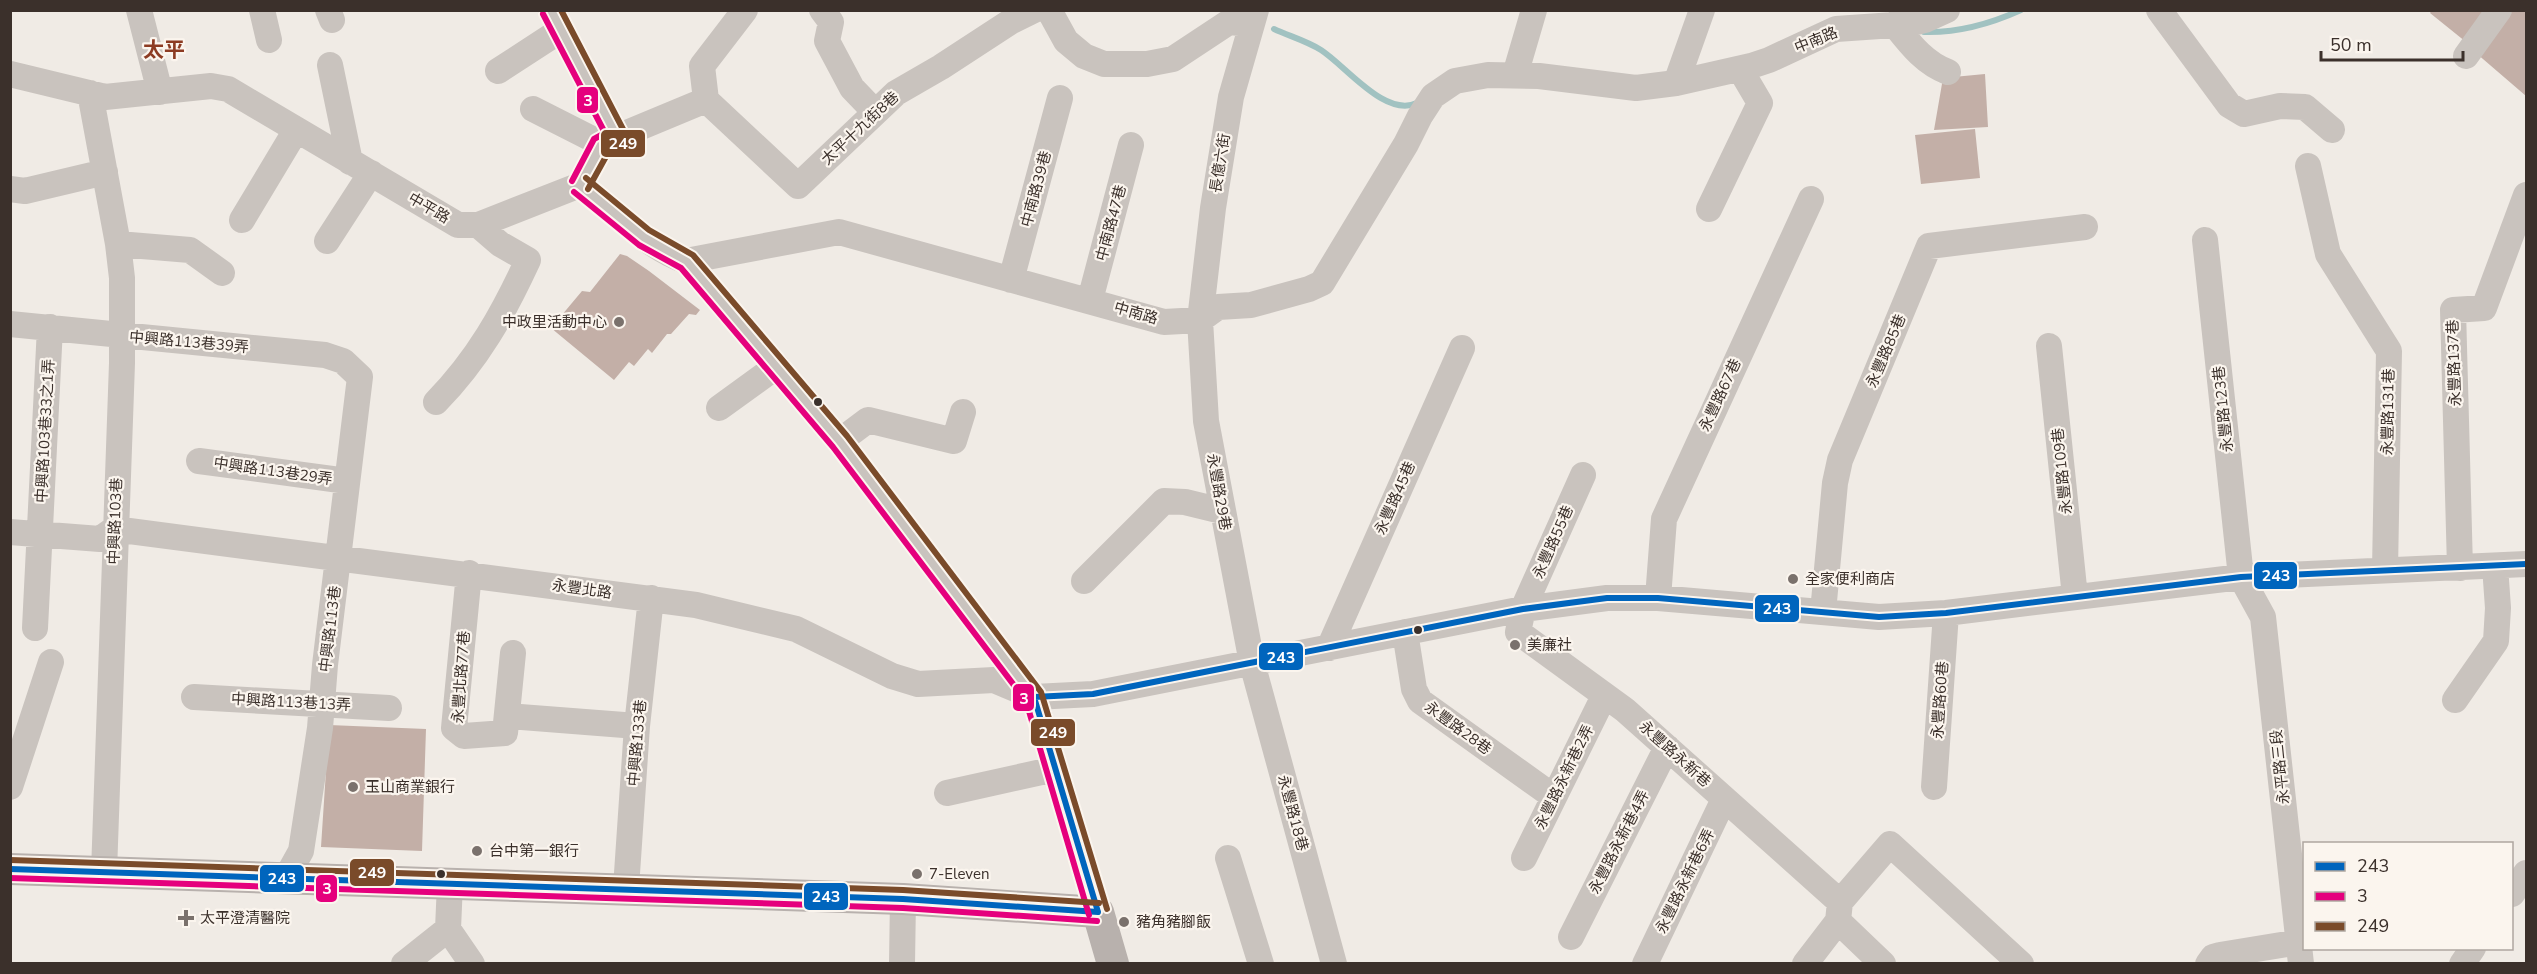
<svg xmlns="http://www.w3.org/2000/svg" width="2537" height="974" viewBox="0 0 2537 974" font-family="'Nunito Sans','Noto Sans TC',sans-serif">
<rect width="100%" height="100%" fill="#f0ebe5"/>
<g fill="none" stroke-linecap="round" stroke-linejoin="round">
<path stroke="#a1c2c1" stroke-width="6" d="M1274 29C1289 36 1307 41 1321 50 1346 66 1385 118 1417 103
M1924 32C1958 33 1990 24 2021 10"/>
</g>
<path fill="#c3afa7" d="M2432 10H2489L2466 42 2430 13Z
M2505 10H2526V96L2476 53Z
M1985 74 1988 127 1934 130 1943 78Z
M1975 129 1980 178 1921 184 1915 135Z
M620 254 627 256 649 271 700 310 696 315 689 314 671 334H667L652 353 648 349 634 366 629 362 614 380 551 328 582 291 590 292Z
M329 725 426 729 422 851 321 847Z"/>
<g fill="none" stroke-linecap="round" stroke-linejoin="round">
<path stroke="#c9c3be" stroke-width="26" d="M139 10 160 92
M262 10 269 40
M328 10 332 20
M551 10 617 137 602 144 580 185
M822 10 831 22 827 41 852 88 875 112
M1049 10 1066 41 1084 56 1104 64H1147L1173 59 1229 22 1251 24
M1256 10 1231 97 1213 208 1200 320 1206 421 1252 663 1334 964
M2159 10 2229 105 2244 114 2280 106 2305 107 2332 130
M1894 24C1910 44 1924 63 1948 72
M2466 56 2499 10
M330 65 350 162
M498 71 561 30
M10 74 105 97 211 86 228 89 458 225H478L580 185
M1515 75 1534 10
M1676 83 1702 10
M90 93 118 244 122 278V363L104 872
M706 100 798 186 896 93 941 67 1010 22 1034 10
M533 109 602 144
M617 137 706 100 702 66 745 10
M2308 166 2328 254 2389 351 2385 570
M580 185C614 211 646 247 686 261L840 441 1034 697 1098 912
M10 189 25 191 105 172
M1709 209 1760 103 1740 69
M242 220 296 130
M2205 240 2241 577 2263 617 2301 964
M327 241 371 173
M118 244 190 250 222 273
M686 261 839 232 1164 322 1200 320 1218 307 1251 305 1309 289 1322 283 1406 144 1420 116 1433 96 1455 81 1488 75 1539 76 1636 88 1676 83 1751 66 1769 60 1836 29 1909 24 1925 20 1947 10
M1011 280 1060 98
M1090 300 1131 145
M10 324 325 355 343 361 360 377 325 665 320 728 301 851 286 878
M2049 346 2075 597
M436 402C478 359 503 314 528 260L500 244 478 225
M719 408 777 366
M840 441 868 420 954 441 963 412
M199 461 347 481
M1583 475 1523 609 1518 632 1625 710 1840 902
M10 532 100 539 114 529 696 605 796 629 892 676 918 684 994 680 1034 697 1093 694 1523 609 1607 598H1658L1879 617 1946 613 2241 577 2526 564
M2460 568 2453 310 2484 308 2526 195
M469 573 454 728 464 736 505 733 513 653
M1084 581 1164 501 1185 502 1222 511
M1658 598 1664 519 1811 199
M1823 612 1835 483 1840 460 1929 246 2085 227
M35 628 50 327
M1405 632 1414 689 1420 701 1554 797
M1329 648 1462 348
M194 697 389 708
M2455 700 2496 641 2498 608 2495 566
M507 716 637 726
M10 787 51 662
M1934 787 1946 613
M947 793 1055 769
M1228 858 1261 964
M1524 858 1604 696
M626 888 637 726 651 598
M2512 894 2526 873
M448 929 472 964
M1571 937 1667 747
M404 964 448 929 450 883
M902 964 903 899
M1645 964 1724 799
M1805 964 1838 921
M1883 964 1838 921 1840 902 1890 844 2021 964
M2208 964 2213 957 2220 955 2299 942
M2462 964 2473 948"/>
<path stroke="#b8b1ad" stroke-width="32" d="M10 869 903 899 1098 912 1113 964"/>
<defs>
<path id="bus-1" d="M1034 697 1093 694 1523 609 1607 598H1658L1879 617 1946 613 2241 577 2526 564
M1034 697 1098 912
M10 869 903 899 1098 912"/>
<path id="bus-2" d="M543 14 605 133 594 139 572 181
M574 192 639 245 681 268 833 447 1026 701 1089 915
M10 878 903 908 1097 921"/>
<path id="bus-3" d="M561 10 626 135 623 144 609 151 588 189
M586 178 649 230 693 255 847 436 1041 692 1107 909
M10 860 903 890 1099 903"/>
</defs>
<use href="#bus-1" stroke="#fbf5ee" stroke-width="10"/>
<use href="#bus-2" stroke="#fbf5ee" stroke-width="10"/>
<use href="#bus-3" stroke="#fbf5ee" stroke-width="10"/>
<use href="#bus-1" stroke="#0065bd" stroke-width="6"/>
<use href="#bus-2" stroke="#e5007d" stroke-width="6"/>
<use href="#bus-3" stroke="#7a4b2a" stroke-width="6"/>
</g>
<g fill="#7a716c" stroke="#fbf5ee" stroke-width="2">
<circle cx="619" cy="322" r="6"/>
<circle cx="1793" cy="579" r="6"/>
<circle cx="1515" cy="645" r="6"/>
<circle cx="353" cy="787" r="6"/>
<circle cx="477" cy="851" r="6"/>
<circle cx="917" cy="874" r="6"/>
<path d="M183 909h6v6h6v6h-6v6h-6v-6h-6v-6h6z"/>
<circle cx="1124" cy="922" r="6"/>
</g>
<g fill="#3b302b" stroke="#fbf5ee" stroke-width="2">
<circle cx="818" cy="402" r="5"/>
<circle cx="1418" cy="630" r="5"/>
<circle cx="441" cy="874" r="5"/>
</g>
<g text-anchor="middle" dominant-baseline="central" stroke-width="4.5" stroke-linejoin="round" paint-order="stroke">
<g font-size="15" fill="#3b302b" stroke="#fbf5ee">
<text transform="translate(1816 40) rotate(-22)">中南路</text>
<text transform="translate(860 128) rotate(-43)">太平十九街8巷</text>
<text transform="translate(1220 163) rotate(-81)">長億六街</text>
<text transform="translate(1036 189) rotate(-75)">中南路39巷</text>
<text transform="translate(429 208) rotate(30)">中平路</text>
<text transform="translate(1111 223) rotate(-75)">中南路47巷</text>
<text transform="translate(1136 313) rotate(16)">中南路</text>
<text transform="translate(189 342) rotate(5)">中興路113巷39弄</text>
<text transform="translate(1886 351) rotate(-67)">永豐路85巷</text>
<text transform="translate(2454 363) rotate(-92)">永豐路137巷</text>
<text transform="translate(1720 395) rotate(-65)">永豐路67巷</text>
<text transform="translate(2223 409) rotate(-96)">永豐路123巷</text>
<text transform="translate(2388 412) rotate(-89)">永豐路131巷</text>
<text transform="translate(45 431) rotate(-87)">中興路103巷33之1弄</text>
<text transform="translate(273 471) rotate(8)">中興路113巷29弄</text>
<text transform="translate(2062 471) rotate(-96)">永豐路109巷</text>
<text transform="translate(1219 492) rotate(80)">永豐路29巷</text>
<text transform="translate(1395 498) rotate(-66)">永豐路45巷</text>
<text transform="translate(115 521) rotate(-88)">中興路103巷</text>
<text transform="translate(1553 542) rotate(-66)">永豐路55巷</text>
<text transform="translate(582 589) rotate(8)">永豐北路</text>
<text transform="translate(330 629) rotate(-83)">中興路113巷</text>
<text transform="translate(461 677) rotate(-86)">永豐北路77巷</text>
<text transform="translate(1940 700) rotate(-86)">永豐路60巷</text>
<text transform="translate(291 702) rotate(3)">中興路113巷13弄</text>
<text transform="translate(1458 728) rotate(36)">永豐路28巷</text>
<text transform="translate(637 743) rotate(-85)">中興路133巷</text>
<text transform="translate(1675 754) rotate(42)">永豐路永新巷</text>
<text transform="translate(2280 767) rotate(-96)">永平路三段</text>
<text transform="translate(1564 777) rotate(-64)">永豐路永新巷2弄</text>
<text transform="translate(1293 813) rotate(75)">永豐路18巷</text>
<text transform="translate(1619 842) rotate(-63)">永豐路永新巷4弄</text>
<text transform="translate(1685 881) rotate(-64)">永豐路永新巷6弄</text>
</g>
<g font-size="15" fill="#3b302b" stroke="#fbf5ee" text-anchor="start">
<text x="607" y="322" text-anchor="end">中政里活動中心</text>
<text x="1805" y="579">全家便利商店</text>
<text x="1527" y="645">美廉社</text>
<text x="365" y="787">玉山商業銀行</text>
<text x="489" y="851">台中第一銀行</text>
<text x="929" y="874">7-Eleven</text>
<text x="200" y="918">太平澄清醫院</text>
<text x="1136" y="922">豬角豬腳飯</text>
</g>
<g font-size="21" font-weight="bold" fill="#8c3b22" stroke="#fbf5ee">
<text x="164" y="50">太平</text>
</g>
</g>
<g stroke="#fbf5ee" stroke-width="2">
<rect x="576" y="86" width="23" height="28" rx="6" fill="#e5007d"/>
<rect x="600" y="129" width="46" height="29" rx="6" fill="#7a4b2a"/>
<rect x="2253" y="561" width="45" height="29" rx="6" fill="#0065bd"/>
<rect x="1754" y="594" width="46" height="29" rx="6" fill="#0065bd"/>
<rect x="1258" y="642" width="46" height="29" rx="6" fill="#0065bd"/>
<rect x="1012" y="683" width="23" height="29" rx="6" fill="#e5007d"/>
<rect x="1030" y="718" width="46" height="29" rx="6" fill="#7a4b2a"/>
<rect x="349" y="858" width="46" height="29" rx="6" fill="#7a4b2a"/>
<rect x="259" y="864" width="46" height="29" rx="6" fill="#0065bd"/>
<rect x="315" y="874" width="23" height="29" rx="6" fill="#e5007d"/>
<rect x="803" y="882" width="46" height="29" rx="6" fill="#0065bd"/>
</g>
<g font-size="16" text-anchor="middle" font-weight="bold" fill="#fff">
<text x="588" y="106">3</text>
<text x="623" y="149">249</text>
<text x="2276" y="581">243</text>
<text x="1777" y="614">243</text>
<text x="1281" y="663">243</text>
<text x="1024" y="704">3</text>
<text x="1053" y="738">249</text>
<text x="372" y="878">249</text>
<text x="282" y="884">243</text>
<text x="327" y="894">3</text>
<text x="826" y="902">243</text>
</g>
<rect width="2537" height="974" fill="none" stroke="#3b302b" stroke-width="24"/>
<rect x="2303" y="842" width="210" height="108" fill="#fbf5ee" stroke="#aea6a0" stroke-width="1.5"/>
<rect x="2315" y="862" width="30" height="9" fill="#0065bd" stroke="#aea6a0" stroke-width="1.5"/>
<text x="2357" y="872" font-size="18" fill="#3b302b">243</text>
<rect x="2315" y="892" width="30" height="9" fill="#e5007d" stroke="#aea6a0" stroke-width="1.5"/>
<text x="2357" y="902" font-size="18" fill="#3b302b">3</text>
<rect x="2315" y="922" width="30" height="9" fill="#7a4b2a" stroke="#aea6a0" stroke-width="1.5"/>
<text x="2357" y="932" font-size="18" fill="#3b302b">249</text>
<path d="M2321 51v9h142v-9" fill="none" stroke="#3b302b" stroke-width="3"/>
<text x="2330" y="51" font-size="18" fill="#3b302b" stroke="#fbf5ee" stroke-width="4.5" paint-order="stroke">50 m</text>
</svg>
